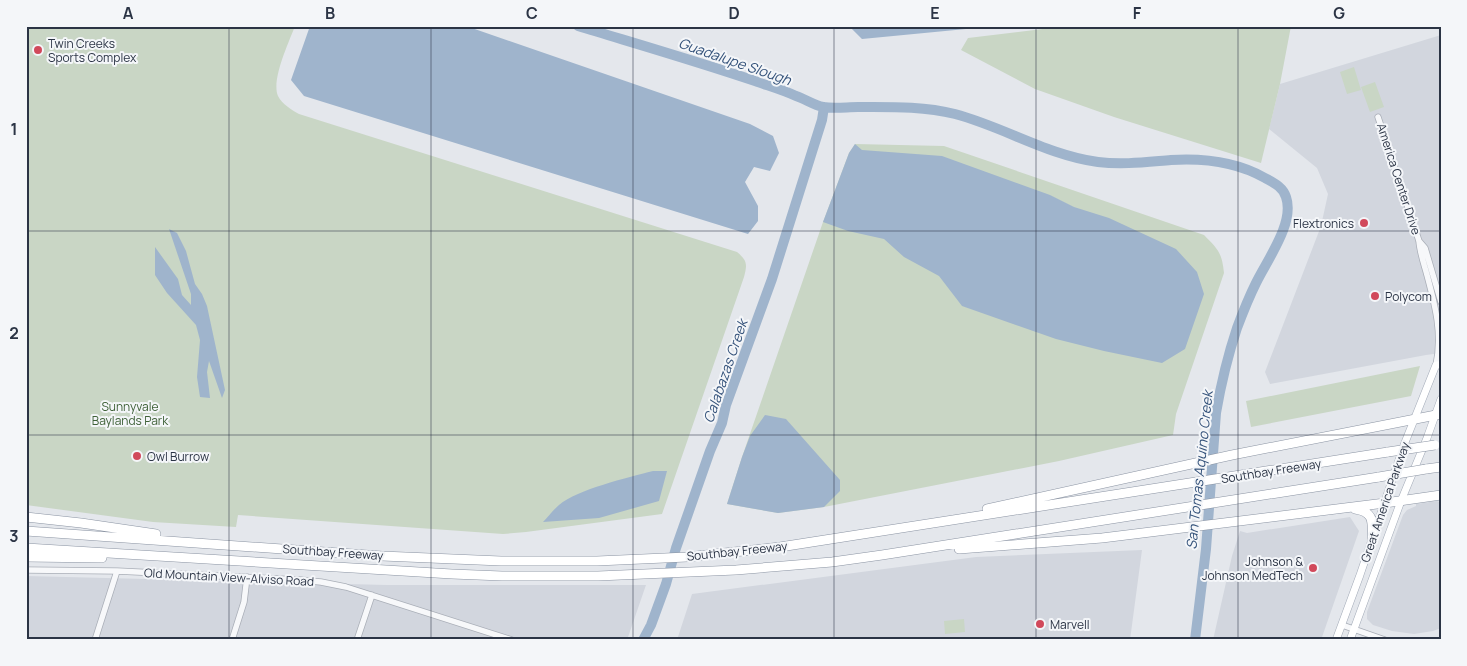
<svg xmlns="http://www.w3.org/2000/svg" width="1467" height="666" viewBox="0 0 1467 666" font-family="Manrope,sans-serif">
<rect width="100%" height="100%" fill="#e4e7ec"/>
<path fill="#d2d6de" d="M1441 35V353L1426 355 1270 384 1265 372 1321 226 1328 194 1317 168 1269 129 1280 84Z
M1436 501 1441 502V628L1433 631 1414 634 1392 631 1373 625 1367 619V612L1403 515 1407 510 1416 506V504Z
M1350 517 1359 531 1321 640H1213L1232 556 1240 531 1247 533Z
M1142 550 1130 640H677L692 594 976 557Z
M26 576 387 585H646L627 640H26Z"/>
<path fill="#c9d6c5" d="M26 26H295C289 42 271 80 278 96 282 104 292 110 299 114L737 252C748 261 747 265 744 277L662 514 526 532 503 534 238 515 236 527 153 522 26 505Z
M1067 26H1291L1280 84 1261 163 1114 117 1035 89 961 50 968 38Z
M1354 67 1361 90 1347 94 1340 72Z
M1375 82 1384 107 1370 112 1361 87Z
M855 144 944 146 1204 235C1218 249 1222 253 1224 273L1176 414 1173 435 1059 461 824 507 778 513 727 504 742 457 823 222 849 153Z
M1420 366 1411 396 1251 427 1246 401Z
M964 619 965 632 945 634 944 621Z"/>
<path fill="#9fb4cc" d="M310 26H466L750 124 773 136 779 153 770 171 754 167 745 182 758 206V221L748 234 304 96 291 80Z
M849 26H997L862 39Z
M855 144 862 150 942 156 1050 195 1074 207 1109 218 1176 249 1197 272 1204 294 1185 349 1162 363 1104 351 1056 339 962 306 939 276 904 257 884 239 848 231 823 222 849 153Z
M169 229 177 233 186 251 195 284 202 294 207 306 225 390 222 398 209 361 207 372 210 398 200 397 197 377 200 340 196 325 167 293 155 275V247L178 279 182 295 191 305V294Z
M765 415 786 419 840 480V491L824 507 778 513 727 504 742 457 750 436Z
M653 471H667L659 501 599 518 543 522C548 517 553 510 559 505 578 489 627 478 653 471Z"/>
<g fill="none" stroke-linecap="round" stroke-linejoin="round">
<path stroke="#9fb4cc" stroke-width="10" d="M578 26C637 44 696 61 755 81 769 86 783 90 796 96 805 99 814 105 823 107 834 109 847 107 858 107 890 107 923 106 955 114 1004 127 1047 155 1098 162 1123 165 1146 162 1171 160 1203 158 1237 162 1265 178 1274 183 1283 187 1286 197 1295 223 1267 260 1256 283 1249 297 1243 312 1237 328 1228 355 1221 384 1216 413L1206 549 1195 640
M643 640 651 625 666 584 676 548 710 451 722 423 726 405 772 279 822 120 824 107"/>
<defs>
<path id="minor" d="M1378 117 1419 241C1420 253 1424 264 1427 275 1435 305 1443 334 1436 365
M1419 241 1425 248 1441 302
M26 570 117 571 301 580 321 582 346 587 512 640
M1342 625 1385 640
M95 640 117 571
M232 640 244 602 247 577
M357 640 372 595"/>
<path id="major" d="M1336 640 1360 575 1404 445 1436 365H1441
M1350 640 1401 501 1427 438 1441 399"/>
<path id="highway" d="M1426 469 1441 467
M987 509 1232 455 1441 414
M1355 509C1376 512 1372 524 1372 541
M26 517 81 523 156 534
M26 531 382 556 501 561H597L687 557 780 547 1388 452
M26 548 452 574 502 576H598L736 570 832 562 882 555 1379 477
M959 549 1102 538 1385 503 1441 495
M26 557 102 558"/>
</defs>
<use href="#minor" stroke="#a9aeb7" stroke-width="7"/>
<use href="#major" stroke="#a3abb8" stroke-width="8"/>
<use href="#highway" stroke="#8b94a3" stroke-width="10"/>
<use href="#minor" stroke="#f7f8fa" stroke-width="5.5"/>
<use href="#major" stroke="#fff" stroke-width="7"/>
<use href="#highway" stroke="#fff" stroke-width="9"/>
<defs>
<path id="highway-bridge" d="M1388 452 1435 445
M1379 477 1426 469"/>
</defs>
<use href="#highway-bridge" stroke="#8b94a3" stroke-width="10" stroke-linecap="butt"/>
<use href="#highway-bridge" stroke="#fff" stroke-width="9"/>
</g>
<path fill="none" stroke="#2b3445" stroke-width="1" stroke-opacity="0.55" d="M229 26V640M431 26V640M633 26V640M834 26V640M1036 26V640M1238 26V640M26 231H1441M26 435H1441"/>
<g fill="#d1495b" stroke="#f4f6f9" stroke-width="2">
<circle cx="38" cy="50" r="5"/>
<circle cx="1364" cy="223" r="5"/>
<circle cx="1375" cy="296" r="5"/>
<circle cx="137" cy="456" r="5"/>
<circle cx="1313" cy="568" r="5"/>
<circle cx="1040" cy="624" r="5"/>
</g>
<g text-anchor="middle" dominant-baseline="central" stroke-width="4" stroke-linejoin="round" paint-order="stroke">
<g font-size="12" fill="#2b3445" stroke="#f4f6f9" text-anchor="start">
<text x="48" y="43">Twin Creeks<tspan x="48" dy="14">Sports Complex</tspan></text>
<text x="1354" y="223" text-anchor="end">Flextronics</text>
<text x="1385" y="296">Polycom</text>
<text x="147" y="456">Owl Burrow</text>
<text x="1303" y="561" text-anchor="end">Johnson &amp;<tspan x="1303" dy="14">Johnson MedTech</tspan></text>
<text x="1050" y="624">Marvell</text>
</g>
<g font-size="12" fill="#2b3445" stroke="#f4f6f9">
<text transform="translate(1399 179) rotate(72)">America Center Drive</text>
<text transform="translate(1271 471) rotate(-9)">Southbay Freeway</text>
<text transform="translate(1385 502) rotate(-71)">Great America Parkway</text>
<text transform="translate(737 551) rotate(-6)">Southbay Freeway</text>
<text transform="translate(333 552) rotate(4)">Southbay Freeway</text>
<text transform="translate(229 577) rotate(3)">Old Mountain View-Alviso Road</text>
</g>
<g font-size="12" fill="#3f6138" stroke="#f4f6f9">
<text x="130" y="406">Sunnyvale<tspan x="130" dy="14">Baylands Park</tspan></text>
</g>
<g font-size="14" font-style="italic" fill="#34527a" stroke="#f4f6f9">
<text transform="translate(735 61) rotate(19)">Guadalupe Slough</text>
<text transform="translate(725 371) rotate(-71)">Calabazas Creek</text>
<text transform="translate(1199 470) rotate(-84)">San Tomas Aquino Creek</text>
</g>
</g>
<rect width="1467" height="666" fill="none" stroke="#f4f6f9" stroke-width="55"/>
<rect x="28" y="28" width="1412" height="610" fill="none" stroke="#2b3445" stroke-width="2"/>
<g font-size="16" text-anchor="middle" font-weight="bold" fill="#2b3445">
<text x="128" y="19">A</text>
<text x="330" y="19">B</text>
<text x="532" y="19">C</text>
<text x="734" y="19">D</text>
<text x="935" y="19">E</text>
<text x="1137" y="19">F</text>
<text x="1339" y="19">G</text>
<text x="14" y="135">1</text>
<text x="14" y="339">2</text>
<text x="14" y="542">3</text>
</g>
</svg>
